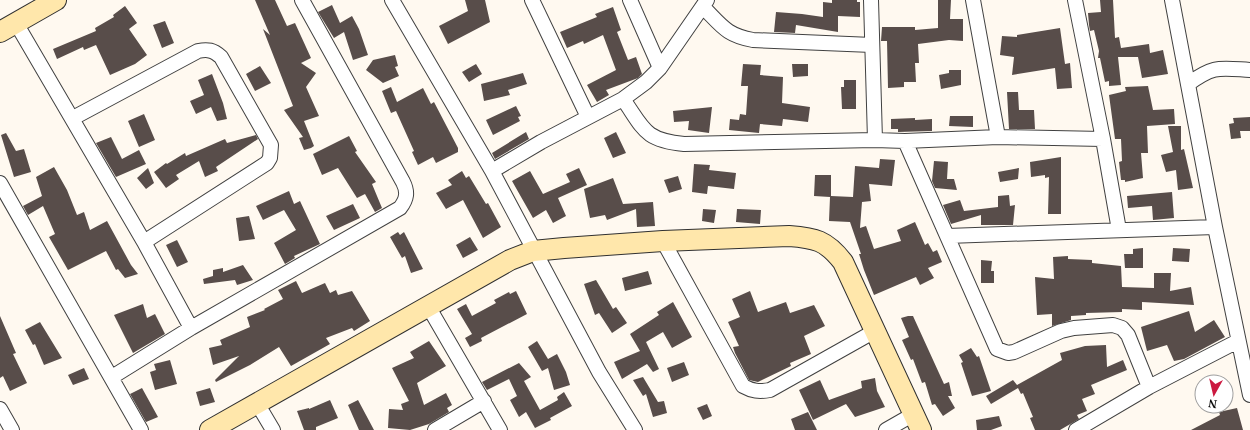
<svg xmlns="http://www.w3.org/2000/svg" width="1250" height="430" viewBox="0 0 1250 430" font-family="'Noto Serif',serif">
<rect width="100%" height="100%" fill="#fff9f0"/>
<path fill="#584d4a" d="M255 0H275L287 26 295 23 311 58 301 63 316 73 306 87 319 116 304 121 314 146 311 148 304 150 299 138 303 137 284 110 293 106 263 29 270 35Z
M465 0H485L490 22 448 44 439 26 468 11Z
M832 0H857V2H860V17L838 16V32L796 25 795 33 774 32 776 12 802 14 823 17V2L832 3Z
M938 0H951L950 19H963V41L949 40 918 44 919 63H915L916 82H904V87L888 88 887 41H881L882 27H915V30L938 28Z
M1100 0H1113L1115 38 1119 37 1121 48 1149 44 1150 53 1163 50 1168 74 1142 78 1138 57H1118L1121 85 1109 86V81L1105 82 1100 58H1098L1099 51 1094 30 1090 31 1089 25 1088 13 1101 12Z
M332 5 340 23 352 16 359 29 368 55 353 60 344 32 334 38 318 12Z
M125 6 137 23 129 29 147 55 135 64 110 75 96 45 84 50 83 47 57 59 53 49 96 31 95 28 114 17 113 15Z
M613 7 621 30 617 32 628 60 636 57 642 74 638 78 606 90 609 95 597 102 587 85 616 70 603 35 584 44 583 41 567 48 560 32 597 17 595 14Z
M165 21 174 43 162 48 153 25Z
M1060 28 1065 64 1070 63 1072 88 1057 89 1055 68 1012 75 1014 57 1000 55 1002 36 1017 37V35Z
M395 55 398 66 395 67 399 76 383 83 366 70 373 60Z
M476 64 482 74 469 82 462 72Z
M743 64 761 65 760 75 783 77 782 103 810 107 808 122 783 119 782 126 760 124 759 133 729 130 730 119 739 120 740 114 746 115 748 86H741Z
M792 64H808V76L793 77Z
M260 66 271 83 255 91 246 74Z
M949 70H961V85L941 89 939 75 949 73Z
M523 73 527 84 508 90 510 95 484 101 481 84Z
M212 74 223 103 227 119 217 121 211 107 196 114 190 101 204 95 198 80Z
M844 80H856V109H842L841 87H844Z
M1148 86 1153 110 1174 109 1175 124 1147 126 1148 153H1141L1143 178 1125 182V180H1121L1119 162 1122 161 1121 139H1115L1109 95 1126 91 1125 87Z
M391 87 397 102 423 88 431 104 434 102 458 148V152L436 163 433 157 418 165 412 152 414 151 396 111 391 113 382 91Z
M1007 92H1018L1019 110H1034L1035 129H1009Z
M516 106 521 116 518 117 520 121 493 135 486 120Z
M712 107 709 133 688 130 689 121 674 122 673 111Z
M144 114 155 140 139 147 128 121Z
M950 116H973V127L949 126Z
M1250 117V131H1240L1241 138 1231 139 1229 124 1234 123 1233 118Z
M915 118V120L932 119V131L898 132V129H891V119Z
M1168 126H1181V150L1184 149 1193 188 1178 190 1176 170 1166 172 1161 155 1173 152Z
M526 132 529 139 495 159 492 153Z
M616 132 626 153 613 158 604 138Z
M6 133 16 151 24 149 31 172 14 177 1 135Z
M256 135 258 139 216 167 218 171 205 177 199 161 176 175 179 179 166 188 154 172 166 163 167 164 185 153 186 156 225 139 227 143Z
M349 136 357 151 355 152 376 182 372 184 382 208 375 212 365 194 357 198 338 168 322 175 313 154Z
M111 137 122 159 139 150 146 164 116 177 96 143Z
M1061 157V214H1048L1049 177 1045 178V175L1031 177 1030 162Z
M880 159 895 160 892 186 869 184 871 201 862 202 860 228 866 226 874 249 901 241 897 230 915 222 925 245 928 243 933 252 937 250 942 262 928 268 934 278 920 285 916 277 874 295 864 270 859 254H861L850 222 829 221 830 197 814 196 815 175H831V196L853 197 855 166 879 168Z
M934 161 948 162 947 179H954L957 190 935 188 932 181Z
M694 164 710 165 709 170 736 173 734 189 708 186 707 194 692 192Z
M54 167 67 190 77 215 84 212 90 230 107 221 131 265 138 274 125 278 118 269 116 270 106 251 68 270 49 237 55 234 43 206 28 215 23 206 42 196 36 177Z
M148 168 154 183 146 189 137 178Z
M579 168 587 185 558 198 566 216 553 223 546 210 533 218 512 181 530 171 543 194 570 182 566 174Z
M1019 168 1018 179 1000 182 998 172Z
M462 171 466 178 469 176 486 204 488 203 501 227 483 238 463 200 446 209 436 193 452 185 448 180Z
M678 176 682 189 669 193 664 180Z
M613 178 623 204 653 202 655 226 637 227 636 209 607 220 605 215 590 218 584 189Z
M289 191 294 204 300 201 320 244 294 256 295 258 285 264 274 243 296 230 284 210 263 220 256 206Z
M1172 192 1174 218 1153 220 1152 206 1128 208 1127 196Z
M1009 195 1010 206 1015 205 1013 225H981V215L951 224 943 205 960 200 964 211 998 207V196Z
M353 204 360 218 334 230 326 216Z
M703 209 716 210 714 223 702 221Z
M737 209 761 210 760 224 736 222Z
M249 216 255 239 239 241 236 218Z
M398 232 400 235 404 232 423 269 411 273 405 256 402 258 390 237Z
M470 237 478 250 463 258 456 245Z
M177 240 188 262 177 267 166 245Z
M1143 248V268H1125L1124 254H1133V249Z
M1173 248 1190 249 1189 262 1172 261Z
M1068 256V259L1092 260V263L1121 266 1122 287 1154 288V273H1171L1170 291 1191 287 1194 305 1142 302V310L1122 309V312L1086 313V315L1071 316V320L1052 326V314L1037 315 1035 277 1054 279 1053 257Z
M981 260 992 261 991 271H994V283H981Z
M243 265 253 280 237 285 235 280 204 284 203 279 213 276V270L223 268V272Z
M648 271 652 284 625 291 622 278Z
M596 280 613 309 616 307 627 323 612 333 599 313 595 315 584 284Z
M296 281 302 293 325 283 330 293 336 290 338 295 352 291 370 321 354 331 352 328 326 338 330 344 291 366 279 347 250 365 216 382 215 380 239 356 213 365 209 348 222 345 220 340 250 327 247 317 265 310 264 309 283 299 278 290Z
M516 291 527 314 481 338 482 341 470 347 465 338 472 334 457 309 466 304 472 316 496 303 494 300 509 292 510 294Z
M750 291 758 312 786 302 790 313 814 305 825 326 804 336 811 354 790 363 791 366 758 382 749 380 735 353 733 347 739 346 728 322 740 317 732 299Z
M673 302 692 337 672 348 663 332 646 342 659 369 653 372 647 364 622 379 614 362 640 351 630 334 659 315 657 312Z
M143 304 147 318 155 314 165 334 133 353 114 315Z
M1189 311 1195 332 1214 320 1225 337 1184 359 1174 361 1167 345 1147 351 1141 327Z
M0 316 16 353 13 354 27 383 10 391 3 376 0 378Z
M908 316H913L944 384 949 382 952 396H948L955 408 943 416 935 404 932 405 925 382 922 383 913 359 911 360 902 340 909 337 901 318Z
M40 322 62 358 44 365 35 344 33 345 25 330Z
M429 341 446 366 417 383 424 405 446 393 452 405 447 408 449 412 429 424 410 430 388 428 389 409 403 410 401 404 409 401 392 368 414 358 410 352Z
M537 341 548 359 557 354 566 372 570 385 554 390 548 368 542 371 528 347Z
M1106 345 1107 367 1123 360 1127 370 1091 385 1095 394 1082 399 1087 411 1077 415 1079 419 1060 430H1035L1030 418 1033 417 1023 393 1021 394 1018 388 991 404 986 396 1013 380 1017 385 1062 360 1060 353 1085 346Z
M971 348 977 357 979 356 991 391 972 396 961 363 963 362 959 355Z
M170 360 177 384 155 390 150 372 156 370 154 364Z
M684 362 689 375 672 382 667 368Z
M519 363 531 377 524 381 540 410 558 400 557 397 564 392 572 406 550 418 551 420 535 428 526 412 519 417 510 400 517 396 509 379 487 390 482 382Z
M84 368 89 379 73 385 68 375Z
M643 377 658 402 664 401 667 413 653 417 646 394 643 396 633 380Z
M875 378 877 391 885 407 855 417 846 404 813 420 799 390 820 380 829 400 862 388 861 381Z
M142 388 158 417 146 422 130 394Z
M210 388 215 402 200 406 196 392Z
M330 400 338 418 316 427V430H304L297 411 309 408V409Z
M358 400 374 430H359L348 405Z
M707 404 712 416 703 420 697 408Z
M1237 408 1243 430H1191L1220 415 1219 412Z
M808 412 817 430H795L791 419Z
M999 416 1002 426 991 430H977L976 420Z"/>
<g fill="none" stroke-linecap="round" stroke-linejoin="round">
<defs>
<path id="street" d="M392 0 492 171 599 372 635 430
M532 0 588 117
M630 0 660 68
M871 0 875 140
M973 0 998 137
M1075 0 1103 139 1119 230
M1172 0 1215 227 1250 395
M703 7C722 26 726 35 753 40L872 45
M16 23 144 242 191 328
M1188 84C1214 65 1219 68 1250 70
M623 99C644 129 644 140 684 144L875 140 905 141 998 137 1103 139
M73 118 198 51C208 49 213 50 221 57L271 145 270 158 267 163 144 242
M905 141 997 349 1008 353 1014 352 1061 331 1074 328 1113 325 1122 328 1128 335 1149 387
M492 171 541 142 623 99 646 82 660 68 707 0
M0 183 141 430
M947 236 1215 227
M663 241 743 386C752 391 759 392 770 390L875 331
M428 306 500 430
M112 377 191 328 400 208C407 199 408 192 403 182L302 0
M257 403 273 430
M0 409 12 430
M435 430 484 401
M886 430 914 414
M1076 430 1149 387 1238 341"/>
<path id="secondary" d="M0 32 56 0
M210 430 510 260 533 251 564 248 663 241 789 236C815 238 826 240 843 262L921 430"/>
</defs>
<use href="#street" stroke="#414141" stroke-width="16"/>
<use href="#secondary" stroke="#303030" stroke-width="22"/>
<use href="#street" stroke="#fff" stroke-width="14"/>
<use href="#secondary" stroke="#ffe7ab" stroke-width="20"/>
</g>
<g transform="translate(1214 394) rotate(188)"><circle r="19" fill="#ffffff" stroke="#9f9f9f"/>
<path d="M0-3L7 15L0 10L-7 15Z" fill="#cc1940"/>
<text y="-6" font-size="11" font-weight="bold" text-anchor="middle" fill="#0e0e0e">N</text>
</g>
</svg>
